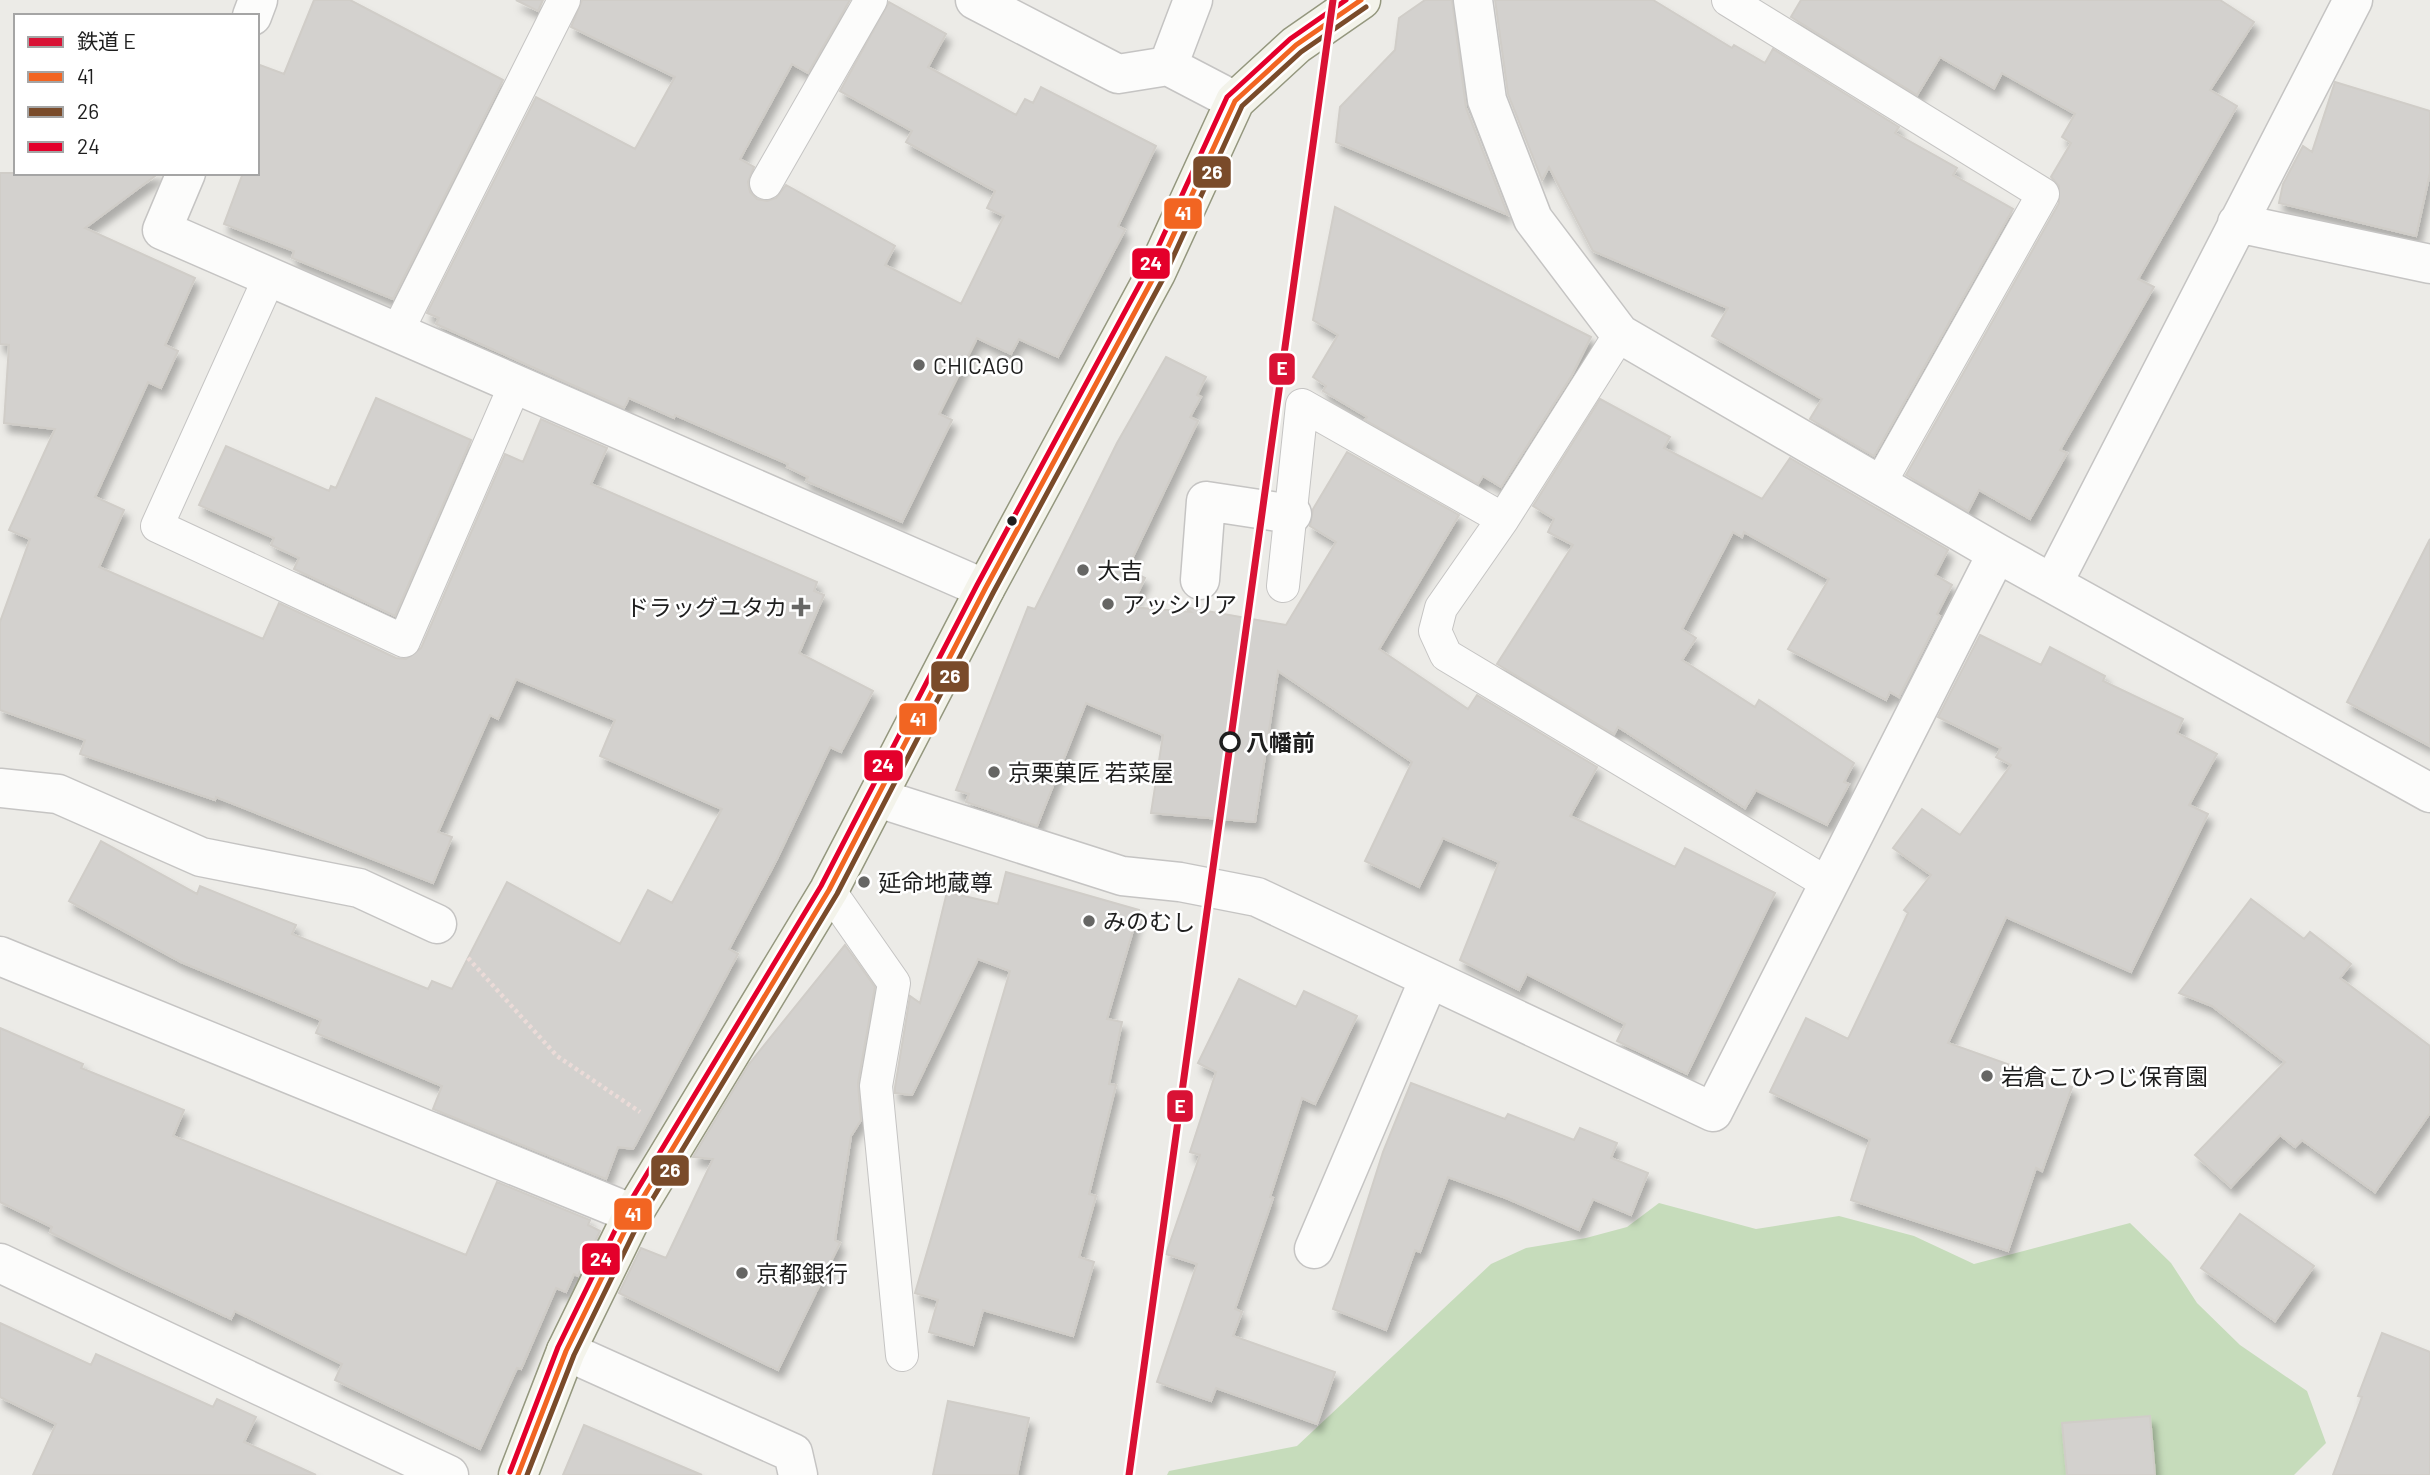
<svg xmlns="http://www.w3.org/2000/svg" width="2430" height="1475" viewBox="0 0 2430 1475" font-family="Barlow,'Noto Sans JP',sans-serif">
<defs>
<filter id="shadow"><feDropShadow dx="4.5" dy="8" stdDeviation="3.5" flood-color="#0004"/></filter>
</defs>
<rect width="100%" height="100%" fill="#ecebe7"/>
<path fill="#c6dcbb" d="M1659 1203 1756 1229 1839 1216 1914 1236 1974 1264 2130 1223 2171 1263 2197 1303 2240 1345 2307 1391 2326 1443 2294 1475H1167L1169 1471 1297 1446 1491 1264 1526 1248 1586 1238 1627 1227Z"/>
<path fill="#d3d1ce" stroke="#d0cdc8" stroke-width="2" filter="url(#shadow)" d="M314 0H350L503 80 393 299 292 258 294 251 224 224 243 173H257V64L284 74Z
M516 0H543L538 11Z
M582 0H850L808 73 792 64 740 159 754 167 748 182 750 192 757 199 767 201 776 198 786 185 895 246 885 265 961 304 1004 216 987 208 995 191 906 142 912 131 840 91 889 2 946 34 928 67 1016 115 1025 99 1033 103 1041 87 1156 146 1118 226 1125 230 1058 357 1019 339 1011 354 977 338 939 414 952 420 902 522 806 481 808 477 787 467 788 464 675 415 674 418 629 398 624 408 559 379 436 324 439 318 427 313 536 97 635 149 675 77 571 27Z
M1425 0H1452L1466 108 1508 215 1336 142 1340 107 1395 50 1399 18Z
M1495 0H1653L1732 48 1734 45 1765 63 1773 49 1899 127 1895 133 1957 168 1953 175 2013 209 1874 456 1810 419 1822 399 1712 336 1728 308 1593 251 1549 167 1542 180 1508 94Z
M1801 0H2220L2254 22 2210 90 2237 106 2138 279 2154 287 2060 450 2067 453 2030 519 1979 490 1968 511 1906 475 2059 203V186L2051 177 2071 143 2062 137 2075 114 2002 73 1994 88 1940 57 1917 95 1791 17Z
M2335 82 2430 111V173L2416 236 2279 203 2283 184 2303 146 2312 152Z
M0 173H159L85 228 195 278 165 345 178 351 161 388 148 382 95 497 124 510 99 567 263 639 279 603 396 658 406 659 421 648 505 454 523 462 541 419 607 448 591 484 817 582 814 591 824 595 799 653 873 691 841 752 830 747 776 861 729 949 738 954 633 1149 618 1147 606 1179 433 1109 442 1086 316 1033 321 1020 181 962 69 901 101 841 197 894 200 886 296 925 292 934 428 989 432 981 452 989 507 882 620 944 648 890 672 903 722 809 600 756 615 720 516 679 498 719 490 715 438 832 452 837 433 883 216 797 215 800 80 754 85 740 0 710V622L30 539 9 530 55 429 4 423 9 345 0 344Z
M1335 207 1591 337 1572 375 1501 487 1483 476 1478 484 1365 420 1367 417 1323 391 1326 386 1313 377 1338 335 1313 320Z
M1166 357 1206 377 1197 395 1201 397 1190 417 1198 421 1127 569 1145 578 1131 607 1191 612 1184 607 1286 625 1336 542 1310 526 1313 509 1347 452 1459 515 1379 649 1468 709 1477 695 1597 767 1570 816 1675 867 1685 848 1775 893 1687 1074 1617 1041 1625 1024 1527 974 1519 990 1460 960 1499 862 1443 838 1419 887 1365 861 1412 762 1278 671 1255 822 1151 813 1163 735 1086 703 1037 826 966 802 969 794 956 790 1028 607 1035 609 1117 443Z
M376 398 471 440 395 616 294 569 299 558 271 545 274 538 199 505 226 446 329 491 331 486 336 488Z
M1600 399 1670 437 1664 448 1762 499 1790 458 1948 550 1935 575 1952 585 1937 614 1940 616 1899 697 1890 692 1886 700 1788 649 1829 579 1744 532 1742 537 1733 532 1682 629 1696 638 1682 660 1755 707 1759 700 1854 763 1844 782 1849 784 1827 825 1756 790 1745 808 1618 727 1614 734 1497 664 1573 545 1548 532 1554 519 1533 506Z
M2430 539V746L2347 702Z
M1980 635 2041 665 2050 647 2105 676 2103 681 2183 719 2177 733 2217 754 2189 805 2208 814 2131 972 2006 917 1948 1043 2072 1087 2042 1171 2036 1168 2008 1251 1851 1200 1870 1139 1770 1092 1806 1018 1848 1039 1908 913 1904 910 1931 875 1893 848 1922 809 1960 835 2011 765 1996 757 2001 748 1938 717Z
M1006 872 1139 910 1107 1019 1122 1022 1109 1084 1116 1085 1089 1194 1096 1196 1079 1257 1094 1262 1073 1336 983 1310 973 1345 929 1332 938 1300 915 1293 1010 971 978 959 912 1095 895 1093V1087L910 996 920 1003 947 892 998 904Z
M2251 899 2304 939 2310 932 2351 964 2340 978 2430 1046V1113L2375 1192 2302 1140 2295 1147 2280 1135 2231 1187 2195 1155 2285 1062 2212 1006 2179 993Z
M845 945 875 987 858 1083 861 1120 851 1136 835 1240 840 1243 778 1370 619 1293 641 1248 666 1258 713 1159 693 1157 749 1064Z
M1239 979 1296 1007 1304 991 1357 1016 1315 1104 1302 1098 1270 1197 1273 1198 1235 1309 1242 1312 1233 1336 1335 1372 1317 1424 1216 1388 1211 1401 1157 1382 1197 1264 1166 1254 1200 1155 1190 1152 1216 1072 1198 1063Z
M0 1028 83 1064 81 1068 184 1110 173 1136 466 1255 497 1182 590 1220 588 1225 600 1231 578 1276 574 1274 566 1292 556 1288 521 1369 517 1368 480 1449 335 1380 342 1364 235 1311 231 1319 124 1269 50 1232 52 1227 0 1202Z
M1411 1083 1505 1119 1508 1114 1574 1140 1580 1128 1617 1143 1611 1158 1648 1173 1631 1215 1593 1199 1579 1230 1506 1198 1448 1177 1420 1252 1415 1250 1386 1330 1333 1309 1383 1152Z
M2240 1214 2314 1266 2275 1321 2201 1268Z
M0 1323 91 1365 96 1354 213 1407 217 1399 256 1417 244 1442 316 1475H33L56 1424 0 1397Z
M2382 1333 2430 1352V1475H2333L2362 1397 2358 1396Z
M948 1401 1029 1418 1017 1475H933Z
M2150 1416 2155 1475H2067L2062 1423Z
M584 1425 702 1475H563Z"/>
<g fill="none" stroke-linecap="round" stroke-linejoin="round">
<defs>
<path id="lane" d="M1728 0 2043 194 1879 485
M766 183 871 0
M270 276 157 526 404 641 515 385
M397 332 564 0
M1620 334 1503 519 1441 608 1435 631 1446 655 1827 883
M1283 586 1302 405 1503 519
M829 890 894 983 876 1086 902 1355"/>
<path id="street" d="M975 0 1118 74 1168 66 1235 101
M1473 0 1487 100 1533 219 1620 334 1997 553 2430 793
M252 16 258 0
M1168 66 1193 0
M186 173 162 230 985 589
M2237 223 2430 264
M1200 580 1206 501 1292 514
M2053 583 2353 0
M0 788 58 794 201 857 359 888 437 924
M878 798 1122 876 1180 882 1257 897 1713 1112 1997 553
M0 956 633 1214
M1314 1249 1429 979
M0 1263 449 1475
M566 1351 793 1453 798 1475"/>
<path id="secondary" d="M518 1475 566 1351 633 1214 829 890 985 589 1156 273 1235 101 1296 45 1361 0"/>
</defs>
<use href="#lane" stroke="#c5c4c3" stroke-width="34"/>
<use href="#street" stroke="#c5c4c3" stroke-width="41"/>
<use href="#secondary" stroke="#94977e" stroke-width="41"/>
<path stroke="#ebdbd8" stroke-width="4.5" stroke-dasharray="3.5 3.5" stroke-linecap="butt" d="M468 958 557 1056 640 1112"/>
<use href="#lane" stroke="#fcfcfb" stroke-width="32"/>
<use href="#street" stroke="#fcfcfb" stroke-width="38"/>
<use href="#secondary" stroke="#f3f3ea" stroke-width="38"/>
<defs>
<path id="bus-1" d="M518 1475 566 1351 633 1214 829 890 985 589 1156 273 1235 101 1296 45 1361 0"/>
<path id="bus-2" d="M527 1475 574 1355 641 1218 837 894 993 593 1164 277 1242 106 1301 52 1366 7"/>
<path id="bus-3" d="M510 1472 558 1347 625 1210 821 886 977 585 1148 269 1227 97 1290 39 1346 0"/>
</defs>
<use href="#bus-1" stroke="#fff" stroke-width="10"/>
<use href="#bus-2" stroke="#fff" stroke-width="10"/>
<use href="#bus-3" stroke="#fff" stroke-width="10"/>
<use href="#bus-1" stroke="#f26522" stroke-width="5"/>
<use href="#bus-2" stroke="#7a4b2a" stroke-width="5"/>
<use href="#bus-3" stroke="#e4002b" stroke-width="5"/>
<defs>
<path id="rail-1" d="M1129 1475 1333 0"/>
</defs>
<use href="#rail-1" stroke="#fff" stroke-width="12"/>
<use href="#rail-1" stroke="#d91235" stroke-width="7"/>
</g>
<g fill="#666664" stroke="#fff" stroke-width="2.5">
<circle cx="919" cy="365" r="7"/>
<circle cx="1083" cy="570" r="7"/>
<circle cx="1108" cy="604" r="7"/>
<path d="M797.5 596.5h7v7h7v7h-7v7h-7v-7h-7v-7h7z"/>
<circle cx="994" cy="772" r="7"/>
<circle cx="864" cy="882" r="7"/>
<circle cx="1089" cy="921" r="7"/>
<circle cx="1987" cy="1076" r="7"/>
<circle cx="742" cy="1273" r="7"/>
</g>
<circle fill="#1e1e1e" stroke="#fff" stroke-width="2.5" cx="1012" cy="521" r="6"/>
<circle fill="#fff" stroke="#1e1e1e" stroke-width="3.5" cx="1230" cy="742" r="9"/>
<g text-anchor="middle" dominant-baseline="central" stroke-width="5" stroke-linejoin="round" paint-order="stroke">
<g font-size="23" fill="#1e1e1e" stroke="#fff" text-anchor="start">
<text x="933" y="365">CHICAGO</text>
<text x="1097" y="570">大吉</text>
<text x="1122" y="604">アッシリア</text>
<text x="787" y="607" text-anchor="end">ドラッグユタカ</text>
<text x="1008" y="772">京栗菓匠 若菜屋</text>
<text x="878" y="882">延命地蔵尊</text>
<text x="1103" y="921">みのむし</text>
<text x="2001" y="1076">岩倉こひつじ保育園</text>
<text x="756" y="1273">京都銀行</text>
</g>
<g font-size="23" font-weight="bold" fill="#1e1e1e" stroke="#fff" text-anchor="start">
<text x="1246" y="742">八幡前</text>
</g>
</g>
<g stroke="#fff" stroke-width="2.5">
<rect x="1192" y="155" width="40" height="34" rx="7" fill="#7a4b2a"/>
<rect x="1163" y="197" width="40" height="33" rx="7" fill="#f26522"/>
<rect x="1131" y="247" width="40" height="33" rx="7" fill="#e4002b"/>
<rect x="1268" y="352" width="28" height="34" rx="7" fill="#d91235"/>
<rect x="930" y="660" width="40" height="33" rx="7" fill="#7a4b2a"/>
<rect x="898" y="702" width="40" height="34" rx="7" fill="#f26522"/>
<rect x="863" y="749" width="41" height="33" rx="7" fill="#e4002b"/>
<rect x="1166" y="1089" width="28" height="34" rx="7" fill="#d91235"/>
<rect x="650" y="1154" width="40" height="33" rx="7" fill="#7a4b2a"/>
<rect x="613" y="1197" width="40" height="34" rx="7" fill="#f26522"/>
<rect x="581" y="1242" width="40" height="34" rx="7" fill="#e4002b"/>
</g>
<g font-size="19" text-anchor="middle" font-weight="bold" fill="#fff">
<text x="1212" y="179">26</text>
<text x="1183" y="220">41</text>
<text x="1151" y="270">24</text>
<text x="1282" y="375">E</text>
<text x="950" y="683">26</text>
<text x="918" y="726">41</text>
<text x="883" y="772">24</text>
<text x="1180" y="1113">E</text>
<text x="670" y="1177">26</text>
<text x="633" y="1221">41</text>
<text x="601" y="1266">24</text>
</g>
<rect x="14" y="14" width="245" height="161" fill="#ffffff" stroke="#a5a5a5" stroke-width="2"/>
<rect x="28" y="37" width="35" height="10" fill="#d91235" stroke="#a5a5a5" stroke-width="2"/>
<text x="77" y="49" font-size="21" fill="#1e1e1e">鉄道 E</text>
<rect x="28" y="72" width="35" height="10" fill="#f26522" stroke="#a5a5a5" stroke-width="2"/>
<text x="77" y="84" font-size="21" fill="#1e1e1e">41</text>
<rect x="28" y="107" width="35" height="10" fill="#7a4b2a" stroke="#a5a5a5" stroke-width="2"/>
<text x="77" y="119" font-size="21" fill="#1e1e1e">26</text>
<rect x="28" y="142" width="35" height="10" fill="#e4002b" stroke="#a5a5a5" stroke-width="2"/>
<text x="77" y="154" font-size="21" fill="#1e1e1e">24</text>
</svg>
